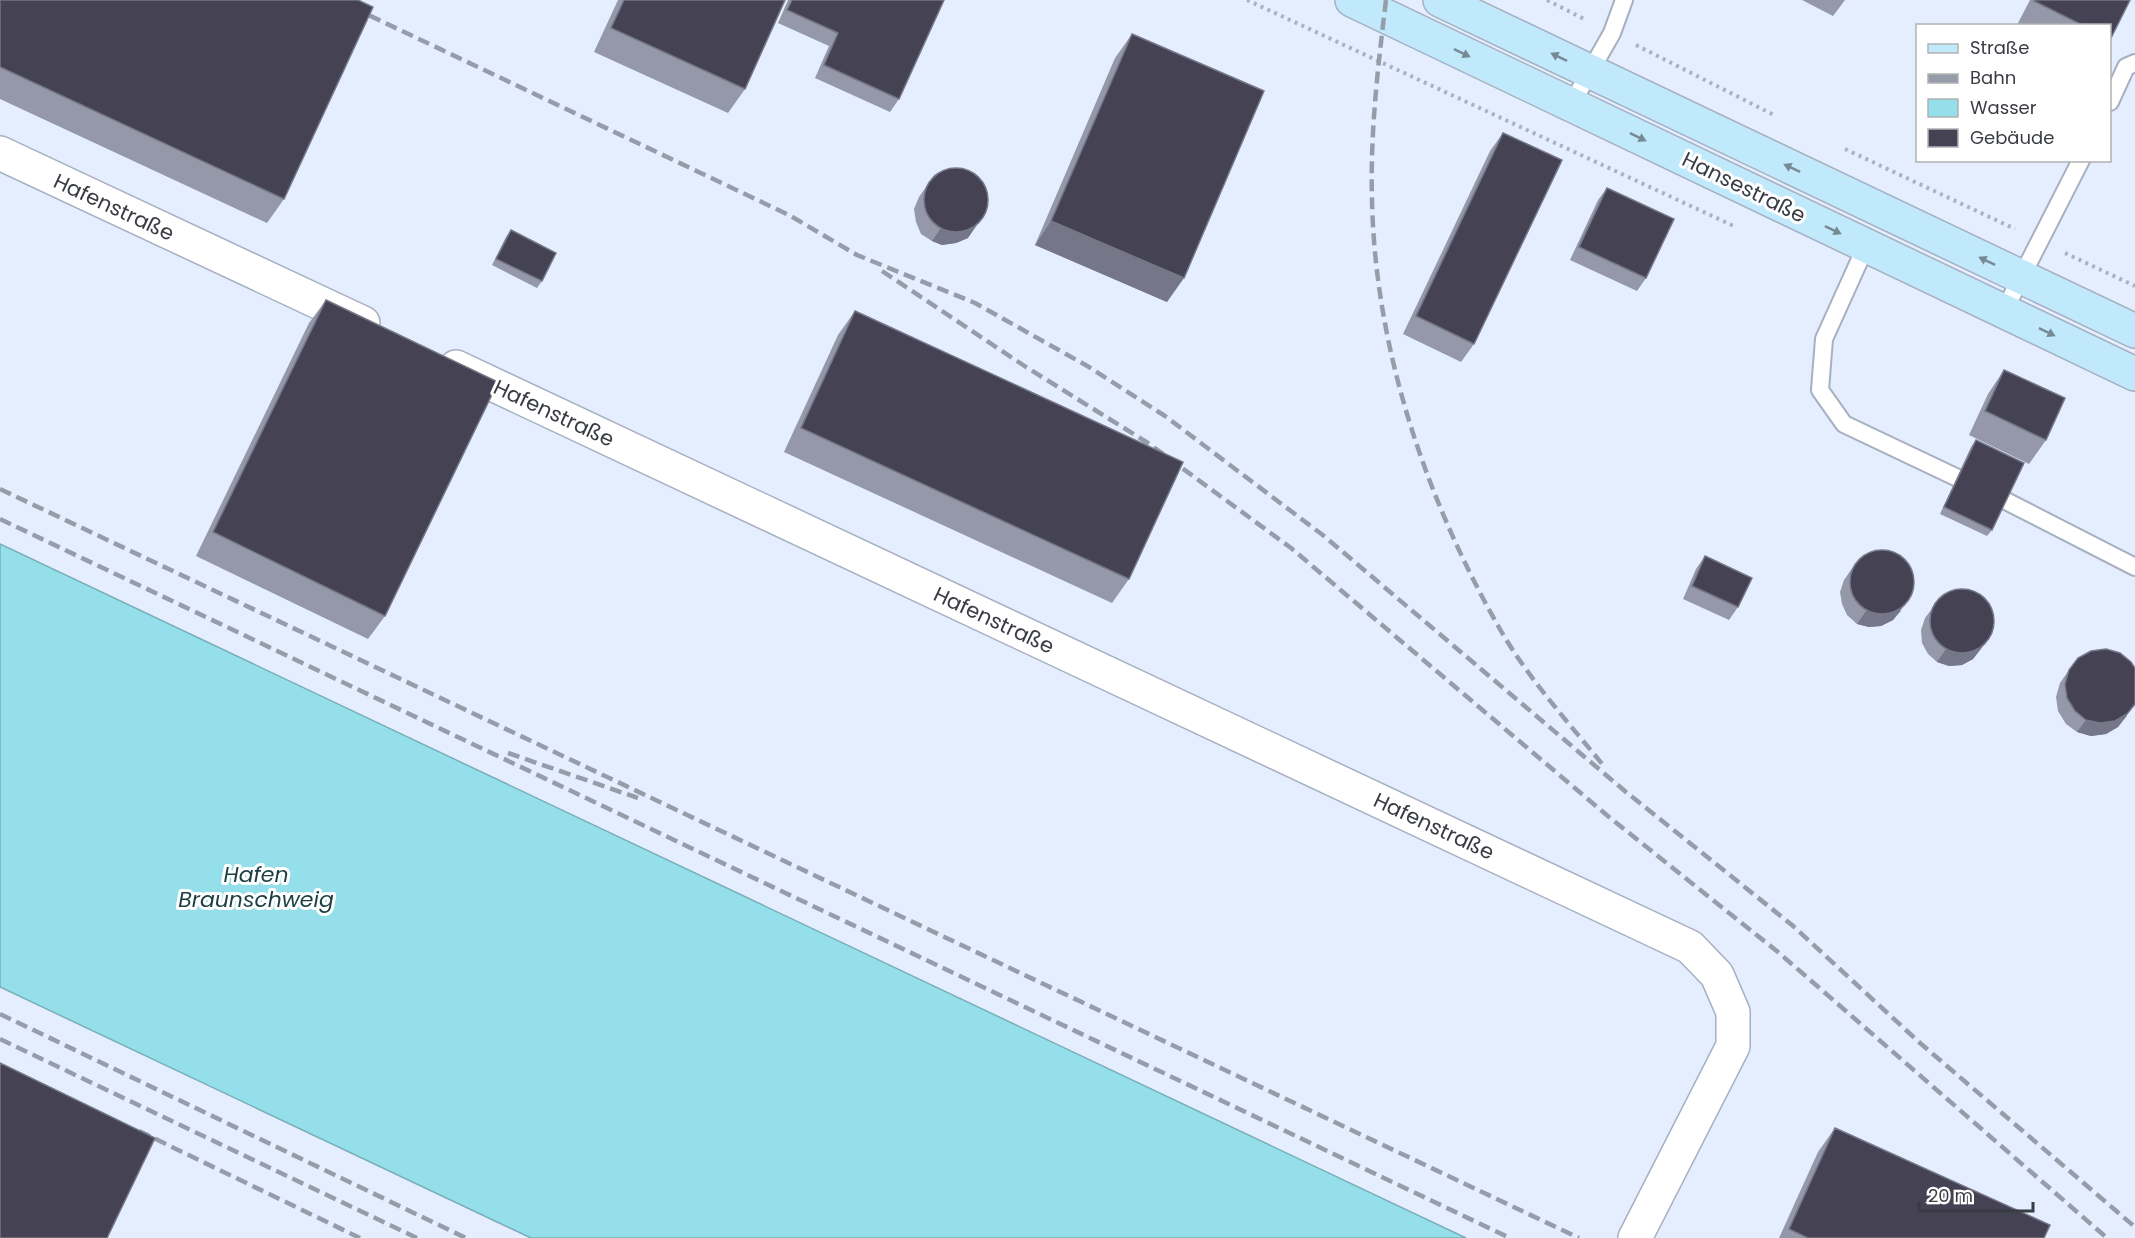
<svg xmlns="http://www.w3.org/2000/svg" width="2135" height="1238" viewBox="0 0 2135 1238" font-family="Poppins,sans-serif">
<rect width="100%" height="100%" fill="#e4eeff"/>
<path fill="#95dfea" stroke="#79aeb8" stroke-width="1.5" d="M0 544 1466 1238H531L0 987Z"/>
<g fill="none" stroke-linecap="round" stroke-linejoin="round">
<defs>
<path id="lane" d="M2110 102 2126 67 2135 63
M1571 105 1612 33 1624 0
M1866 246 1824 339 1820 390 1844 424 2004 500 2135 567
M2004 311 2081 160"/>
<path id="street" d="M0 153 363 323
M456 367 1690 947 1717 975 1733 1012V1046L1635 1238"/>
<path id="secondary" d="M1352 0 2135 374
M1440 0 2135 331"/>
</defs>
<use href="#lane" stroke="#a7b0c1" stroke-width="20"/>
<use href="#street" stroke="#a7b0c1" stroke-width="36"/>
<use href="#secondary" stroke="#a7b0c1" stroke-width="36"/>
<path stroke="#aab1bf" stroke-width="4" stroke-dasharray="3 4.5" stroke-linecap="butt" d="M1247 0 1736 227
M1547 0 1586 20
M1636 45 1774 115
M1845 149 2015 229
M2065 253 2135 286"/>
<use href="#lane" stroke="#fff" stroke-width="16"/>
<use href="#street" stroke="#fff" stroke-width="33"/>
<use href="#secondary" stroke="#c0e9fc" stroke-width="33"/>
<path stroke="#969da9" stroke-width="4.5" stroke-dasharray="12 6" stroke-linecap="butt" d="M337 0 789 215 857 255 975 303 1089 367 1165 416 1324 536 1626 792 1792 925 1920 1043 2135 1227
M1386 0C1378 66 1370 133 1372 200 1375 350 1427 502 1501 631 1529 679 1568 722 1603 765
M882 271 1026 367 1148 443 1291 548 1609 817 1778 952 2107 1238
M0 489 1579 1238
M0 519 1510 1238
M508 753 638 798
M0 1014 466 1238
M0 1039 417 1238
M139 1131 360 1238"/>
</g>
<path fill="#9498a9" d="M0 0 284 199 267 223 0 99Z
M618 0H785L745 89 728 113 594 52Z
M788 0H944L899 99 890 112 815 78 829 46 778 23Z
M1802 0H1845L1833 16Z
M2030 0H2130L2109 41V26L2017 25Z
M1132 34 1167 302 1035 245 1115 58Z
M1503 133 1474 344 1461 362 1403 334 1490 151Z
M935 174 968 238 956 243 942 245 932 241 921 234 916 222 914 209 919 197Z
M1607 188 1646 278 1637 291 1570 260 1598 200Z
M511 230 542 281 537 288 492 265 506 237Z
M326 300 385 616 368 639 196 556 309 323Z
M855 311 1129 579 1112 603 784 452 838 335Z
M2004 370 2046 440 2029 464 1969 435 1988 394Z
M1976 440 1992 530 1987 536 1940 514 1971 447Z
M1705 556 1738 607 1729 620 1683 599 1696 569Z
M1853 567 1901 611 1893 620 1881 626 1869 627 1857 624 1847 615 1842 604 1840 592 1844 580Z
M1934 606 1990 637 1973 659 1962 665 1949 666 1937 662 1928 654 1922 643 1921 630 1925 618Z
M2069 670 2127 716 2118 727 2106 734 2091 736 2077 732 2066 724 2058 711 2056 697 2060 683Z
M1835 1128 2044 1238H1779L1818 1152Z"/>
<path fill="#757687" d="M1051 221 1184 278 1167 302 1035 245Z
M977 225 968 238 956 243 942 245 932 241 941 228Z
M1910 598 1893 620 1881 626 1869 627 1857 624 1866 611Z
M1990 637 1973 659 1962 665 1949 666 1937 662 1946 649Z
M2135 704 2118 727 2106 734 2091 736 2077 732 2086 720Z"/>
<path fill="#454353" stroke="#757687" stroke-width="1.5" d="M0 0H358L373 7 284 199 0 67Z
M624 0H785L745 89 611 28Z
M792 0H944L899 99 824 65 838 33 787 10Z
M2035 0H2130L2111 38H2109V26H2084L2034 1Z
M1132 34 1264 91 1184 278 1051 221Z
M1503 133 1562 160 1474 344 1416 316Z
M924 200a32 32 0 1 1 64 0a32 32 0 1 1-64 0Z
M1607 188 1674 219 1646 278 1579 247Z
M511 230 556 253 542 281 496 259Z
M326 300 498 382 385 616 213 532Z
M855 311 1183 462 1129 579 801 428Z
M2004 370 2065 398 2046 440 1985 411Z
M1976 440 2024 463 1992 530 1944 507Z
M1850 582a32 32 0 1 1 64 0a32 32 0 1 1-64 0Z
M1705 556 1752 578 1738 607 1692 586Z
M1930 621a32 32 0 1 1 64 0a32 32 0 1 1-64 0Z
M2106 649 2120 653 2131 662 2135 668V704L2127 714 2115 721 2100 723 2086 720 2075 711 2067 698 2065 684 2069 670 2078 658 2091 651Z
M0 1063 155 1138 107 1238H0Z
M1835 1128 2050 1225 2044 1238H1808L1789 1229Z"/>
<defs><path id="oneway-solid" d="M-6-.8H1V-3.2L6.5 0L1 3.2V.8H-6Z" transform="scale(1.5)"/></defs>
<g fill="#768a96">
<use href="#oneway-solid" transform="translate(1462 53) rotate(26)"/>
<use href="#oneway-solid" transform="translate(1559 57) rotate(-154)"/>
<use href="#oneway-solid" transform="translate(1638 137) rotate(26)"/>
<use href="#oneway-solid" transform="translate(1792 168) rotate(-155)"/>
<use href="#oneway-solid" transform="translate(1833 230) rotate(26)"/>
<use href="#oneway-solid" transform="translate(1987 261) rotate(-154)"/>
<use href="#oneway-solid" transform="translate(2047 332) rotate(26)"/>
</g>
<g text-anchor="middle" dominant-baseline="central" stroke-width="6" stroke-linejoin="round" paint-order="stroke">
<g font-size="21" fill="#393c43" stroke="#fff">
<text transform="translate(1744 187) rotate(26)">Hansestraße</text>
<text transform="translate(114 207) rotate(25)">Hafenstraße</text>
<text transform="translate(554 413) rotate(25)">Hafenstraße</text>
<text transform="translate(994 620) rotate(25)">Hafenstraße</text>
<text transform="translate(1434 826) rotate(25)">Hafenstraße</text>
</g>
<g font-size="22" font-style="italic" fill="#1a3e43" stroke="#fff">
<text x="256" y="874">Hafen<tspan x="256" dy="25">Braunschweig</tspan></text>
</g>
</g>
<rect x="1916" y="24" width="195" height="138" fill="#ffffff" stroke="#b0b1b4" stroke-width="1.5"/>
<rect x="1928" y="44" width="30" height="9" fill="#c0e9fc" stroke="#b0b1b4" stroke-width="1.5"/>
<text x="1970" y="54" font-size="18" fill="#393c43">Straße</text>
<rect x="1928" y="74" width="30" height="9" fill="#969da9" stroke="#b0b1b4" stroke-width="1.5"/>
<text x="1970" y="84" font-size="18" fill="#393c43">Bahn</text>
<rect x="1928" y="99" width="30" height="18" fill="#95dfea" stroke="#b0b1b4" stroke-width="1.5"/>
<text x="1970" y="114" font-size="18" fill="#393c43">Wasser</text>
<rect x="1928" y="129" width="30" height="18" fill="#454353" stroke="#b0b1b4" stroke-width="1.5"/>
<text x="1970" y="144" font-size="18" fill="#393c43">Gebäude</text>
<path d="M1919 1202v9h114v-9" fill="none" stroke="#393c43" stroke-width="3"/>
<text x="1928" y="1202" font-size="18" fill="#393c43" stroke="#ffffff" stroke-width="4.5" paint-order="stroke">20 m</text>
</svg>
